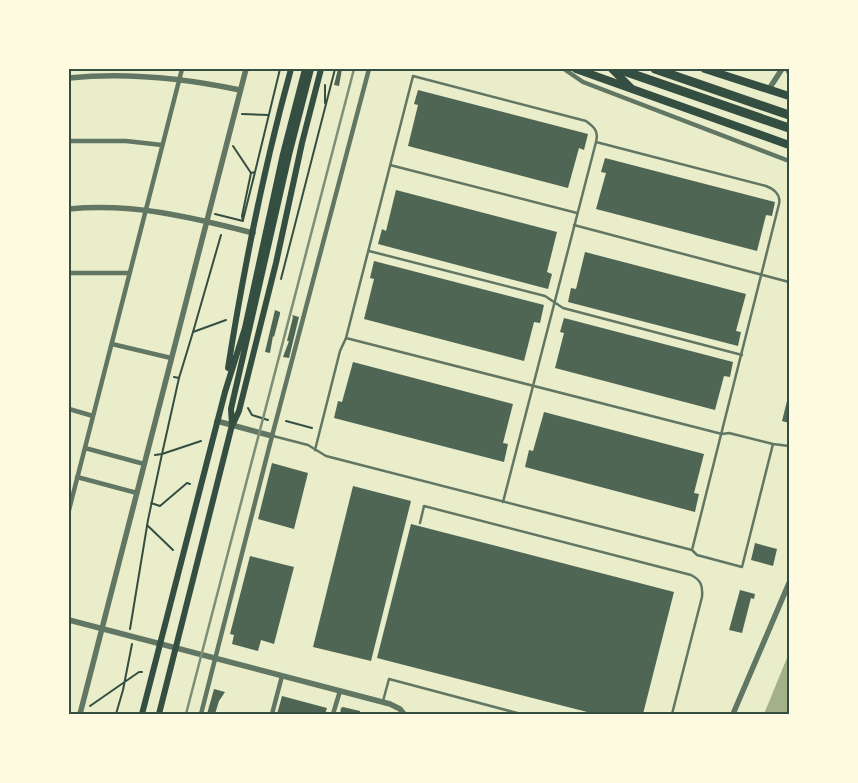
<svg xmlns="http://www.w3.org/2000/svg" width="858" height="783" viewBox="0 0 858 783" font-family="'Source Sans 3',sans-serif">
<rect width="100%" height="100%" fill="#e9edc9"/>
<path fill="#a3b18a" d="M789 653V714H764Z"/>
<path fill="#4f6655" d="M338 69H342L339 86 334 85Z
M418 90 588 134 584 150 579 148 568 188 408 146 418 105 414 104Z
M605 158 775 202 772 216 766 215 757 251 596 209 606 173 601 172Z
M396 190 557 232 547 272 552 274 548 289 378 244 382 229 386 231Z
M585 252 746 294 736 331 741 332 738 346 568 302 571 288 576 289Z
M374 261 544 305 540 323 534 322 524 361 364 319 374 279 370 278Z
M275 310 280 312V314L274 337 273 336 270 353 265 352Z
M292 315 299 317 289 358 283 357 289 341H287L293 317Z
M564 318 733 362 730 377 724 376 715 410 555 368 564 333 560 332Z
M353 362 513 404 503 443 508 444 504 462 334 418 338 401 342 402Z
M789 393V423L782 421Z
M544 412 704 454 694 493 699 494 695 512 525 467 529 450 533 451Z
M272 463 308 473 294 529 258 519Z
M353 486 411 501 371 661 313 647Z
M411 524 674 592 643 714H595L377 658Z
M755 543 777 549 773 566 751 560Z
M250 556 294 567 274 644 261 640 258 651 232 644 234 635 230 634Z
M740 590 755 594 754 599 751 598 742 633 729 630Z
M214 689 225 692 219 701 215 714H207Z
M282 696 327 708 325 714H277Z
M343 707 360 711V714H340L341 708Z"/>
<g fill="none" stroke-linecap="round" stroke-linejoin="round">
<path stroke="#344e41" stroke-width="2" d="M325 103V85
M242 114 268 115
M233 146 251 173
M215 214 243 221 242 216 251 173 255 172 280 69
M243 220 255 172
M281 279 335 69
M193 332 221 235
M179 378 193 332 226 320
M248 408 252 415 268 420
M286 421 312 428
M155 455 162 454 179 378 174 377
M151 503 160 506 187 483 190 484
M147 525 173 550
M130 629 148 520 162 454 201 441
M90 706 139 672H142
M116 714 123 690 132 644"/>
<path stroke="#617663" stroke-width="2.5" d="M390 165 577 213
M574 225 789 282
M369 251 545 296 563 308 742 355
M273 436 308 445 326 456 692 550 697 555 742 567 773 444 729 433 722 434 346 338
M773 444 789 446
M315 450 340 351 346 338 413 76 586 121C594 127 599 131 596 142L766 186C774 189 781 195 779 204L692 550
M503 502 596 142
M420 523 424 506 691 575C701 580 703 586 702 597L672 714
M383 701 389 679 521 714"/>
<path stroke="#617663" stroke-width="4.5" d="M564 69 583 82 789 161
M787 69 789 73
M69 141H126L162 145
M69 273H130
M112 344 171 358
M69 409 93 416
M85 448 144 464
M77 477 137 493
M69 510 182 69
M201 714 272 436 369 69
M272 714 282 676
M333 714 340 691"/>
<path stroke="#617663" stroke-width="5.5" d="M69 78C127 72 183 78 240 90
M769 89 782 69
M69 209C134 203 191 217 253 233
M217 421 272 436
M69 620 390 704 400 709 404 714
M80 714 246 69
M733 714 789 583"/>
<path stroke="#344e41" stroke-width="6" d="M228 368C244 267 264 167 291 69
M233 424 239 411 276 263 302 143 321 69
M142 714 225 392 245 328 283 154 305 69
M159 714 232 425 231 409 289 155 311 69"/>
<path stroke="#344e41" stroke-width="8" d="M612 69 631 88"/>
<path stroke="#344e41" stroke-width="8" d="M576 69 789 145
M705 69 789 96"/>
<path stroke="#344e41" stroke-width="9" d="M618 69 789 128
M655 69 789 115"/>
<path stroke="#7c8e77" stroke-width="2.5" d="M186 714 354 69"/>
</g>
<rect width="858" height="783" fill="none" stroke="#fefae0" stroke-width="140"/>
<rect x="70" y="70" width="718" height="643" fill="none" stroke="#344e41" stroke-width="2"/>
</svg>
